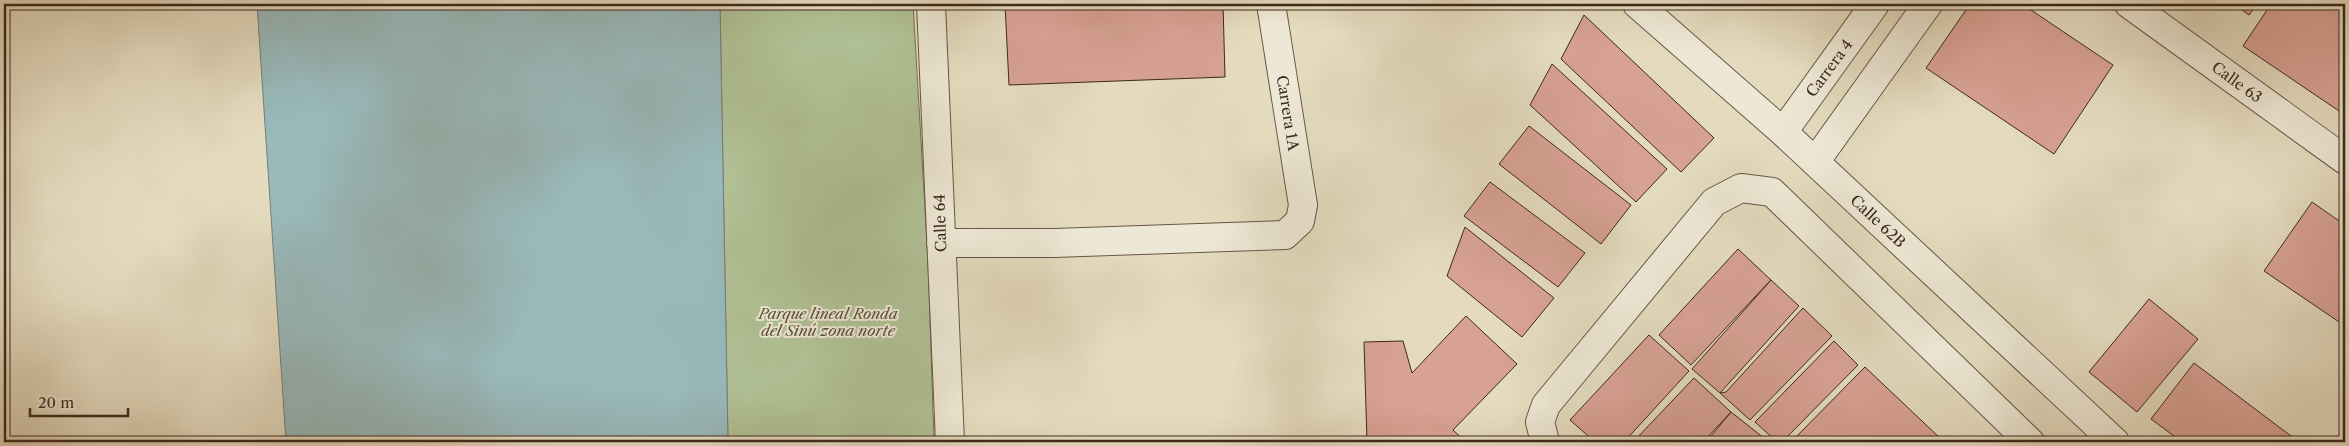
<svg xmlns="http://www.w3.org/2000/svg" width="2349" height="446" viewBox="0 0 2349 446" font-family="'Libre Caslon Text',serif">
<rect width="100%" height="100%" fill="#e4dbbf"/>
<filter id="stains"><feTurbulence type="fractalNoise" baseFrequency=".004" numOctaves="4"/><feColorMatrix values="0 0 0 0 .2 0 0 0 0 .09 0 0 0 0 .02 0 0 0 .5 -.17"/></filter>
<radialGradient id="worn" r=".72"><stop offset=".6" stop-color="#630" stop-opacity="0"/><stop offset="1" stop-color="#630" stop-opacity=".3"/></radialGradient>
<path fill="#b0c195" stroke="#777459" d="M720 4H913L928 261 934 442H728Z"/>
<path fill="#99b9bb" stroke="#757f7c" d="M257 4H720L728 442H286Z"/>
<path fill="#d7a193" stroke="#3e281d" d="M1005 4H1223L1225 77 1009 85Z
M1970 4H2022L2113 65 2054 154 1926 68Z
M2234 4H2257L2249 15Z
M2271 4H2345V115L2243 46Z
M1584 15 1714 138 1681 172 1561 59Z
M1552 64 1667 169 1636 202 1530 105Z
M1529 126 1631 205 1601 244 1499 164Z
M1490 182 1585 253 1558 287 1464 216Z
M2312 202 2345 225V326L2264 271Z
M1465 227 1554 298 1522 337 1447 276Z
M1738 249 1771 280 1691 365 1659 335Z
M1771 280 1799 306 1720 393 1692 369Z
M2149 299 2198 339 2137 412 2089 372Z
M1803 308 1832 336 1750 420 1720 393 1726 392Z
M1466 316 1517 364 1453 430 1466 442H1367L1364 342 1403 341 1412 373Z
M1649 335 1689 371 1624 442H1595L1570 420Z
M1834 341 1858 365 1782 442H1777L1755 422Z
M2194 363 2299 442H2182L2151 419Z
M1865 367 1942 440 1939 442H1791Z
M1694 378 1731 412 1703 442H1633Z
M1731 412 1769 442H1706Z"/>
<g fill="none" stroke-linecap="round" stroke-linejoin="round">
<defs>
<path id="minor" d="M931 4 950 442
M1637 4 1783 132 2115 442
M2129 4 2345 160
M1783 132 1875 4
M1815 162 1928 4
M941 243H1054L1285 235 1300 221 1303 205 1271 4
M1545 442 1540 422 1546 405 1714 202 1741 188 1772 192 2030 442"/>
</defs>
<use href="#minor" stroke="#685546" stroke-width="30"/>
<use href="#minor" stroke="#ede8d5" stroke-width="28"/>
</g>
<g text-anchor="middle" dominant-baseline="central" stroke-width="4" stroke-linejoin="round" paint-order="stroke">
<g font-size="15" fill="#3e281d" stroke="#ede8d5">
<text transform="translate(1829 68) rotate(-54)">Carrera 4</text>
<text transform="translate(2237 82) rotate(36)">Calle 63</text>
<text transform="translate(1288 113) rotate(81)">Carrera 1A</text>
<text transform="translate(1878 221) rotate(43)">Calle 62B</text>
<text transform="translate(940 223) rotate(-92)">Calle 64</text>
</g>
<g font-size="15" font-style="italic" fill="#5a4e3b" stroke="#ede8d5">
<text x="828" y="313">Parque lineal Ronda<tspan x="828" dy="17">del Sinú zona norte</tspan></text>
</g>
</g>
<rect width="2349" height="446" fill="none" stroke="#e4dbbf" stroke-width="20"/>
<rect x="5" y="5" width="2339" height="436" fill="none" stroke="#3e281d" stroke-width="2.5"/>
<rect x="10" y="10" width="2329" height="426" fill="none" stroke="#3e281d"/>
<path d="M30 408v8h98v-8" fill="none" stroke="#3e281d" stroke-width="2.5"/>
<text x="38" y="408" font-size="15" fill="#3e281d" stroke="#ede8d5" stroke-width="4" paint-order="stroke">20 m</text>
<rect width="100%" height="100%" filter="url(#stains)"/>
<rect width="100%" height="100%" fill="url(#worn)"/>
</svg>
